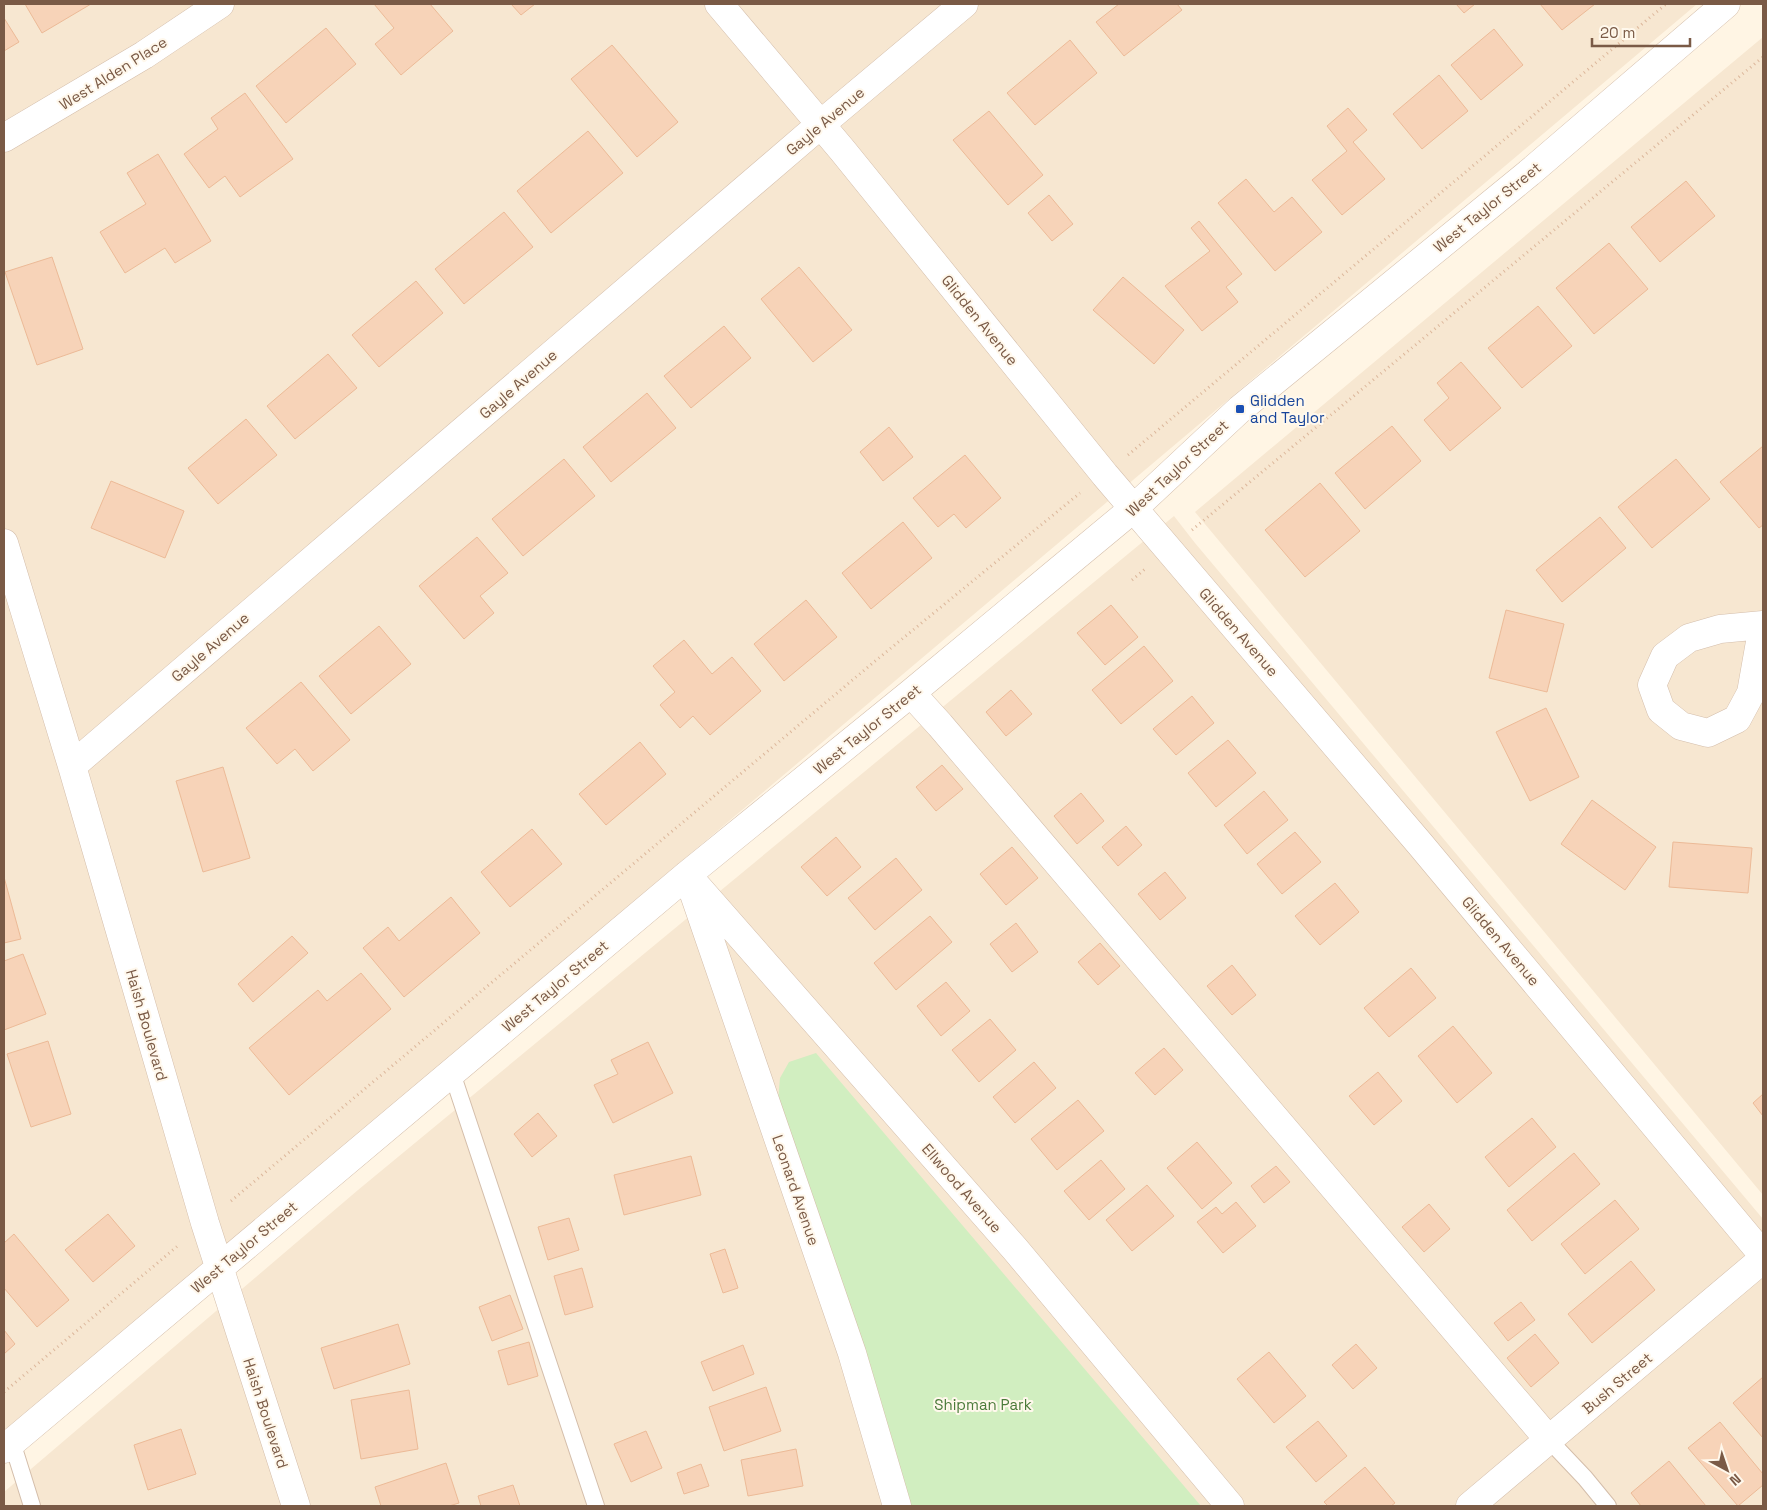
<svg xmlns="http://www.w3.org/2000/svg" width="1767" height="1510" viewBox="0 0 1767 1510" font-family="'Space Grotesk',sans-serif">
<rect width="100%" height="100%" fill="#fff5e4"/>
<path fill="#f7e7d1" d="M4 4H1697L4 1433Z
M1763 37V1195L1195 512Z
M1174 516 1195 543 1763 1219V1506H4V1492L358 1190Z"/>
<path fill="#d1eec0" d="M816 1053 1201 1506H911L778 1101 780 1078 789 1062Z"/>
<path fill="#f7d3b8" stroke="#ecba97" d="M25 4H91L42 33Z
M374 4H430L453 31 401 75 375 44 394 28Z
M511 4H535L521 15Z
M1119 4H1177L1182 10 1124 56 1096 22Z
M1456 4H1475L1464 13Z
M1540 4H1595L1562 30Z
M4 18 19 42 4 51Z
M326 28 356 64 286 123 256 86Z
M1494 29 1523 65 1481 100 1451 65Z
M1070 40 1097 73 1035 125 1007 93Z
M612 45 678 122 637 157 571 79Z
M1439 75 1468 111 1422 149 1393 114Z
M245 93 293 159 240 197 225 176 209 188 184 154 218 129 211 118Z
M1348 108 1367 130 1353 142 1385 179 1342 215 1312 180 1347 151 1327 126Z
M989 111 1043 175 1008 205 953 140Z
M588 131 623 173 551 233 517 191Z
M158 154 211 241 175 263 165 248 125 273 100 232 146 204 127 173Z
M1246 179 1274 212 1292 197 1322 232 1275 271 1218 203Z
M1686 181 1715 216 1660 262 1631 227Z
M1049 195 1073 224 1052 241 1028 213Z
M504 212 533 247 464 304 435 269Z
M1199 221 1242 274 1226 287 1238 302 1202 331 1165 286 1210 251 1191 228Z
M1609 243 1648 289 1594 334 1556 288Z
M52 257 83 349 37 365 5 272Z
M799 267 852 330 813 362 761 299Z
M1123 277 1184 330 1154 364 1093 310Z
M416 281 443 313 379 367 352 335Z
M1538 306 1572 346 1522 388 1488 348Z
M724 326 751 358 691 408 664 376Z
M328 354 357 388 295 439 267 406Z
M1461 362 1501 408 1450 451 1424 420 1449 398 1437 383Z
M647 393 676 428 611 482 583 447Z
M246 419 277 455 218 504 188 468Z
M1392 426 1421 461 1365 509 1335 473Z
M889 427 913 457 883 481 860 452Z
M1763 446V525L1759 528 1720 482Z
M965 455 1001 498 966 528 954 514 938 527 913 498Z
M564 459 595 496 523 556 492 519Z
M1676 459 1710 499 1652 548 1618 507Z
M111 481 184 511 165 558 91 528Z
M1320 483 1360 531 1305 577 1265 530Z
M1600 517 1626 548 1562 602 1536 570Z
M903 522 932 558 871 609 842 573Z
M477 537 508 573 480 596 494 613 464 639 419 586Z
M806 600 837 637 784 681 754 644Z
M1111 605 1138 637 1105 665 1077 633Z
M1506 610 1564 624 1547 692 1489 678Z
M379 626 411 664 351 714 319 676Z
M684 640 712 674 732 657 761 691 710 735 693 716 680 728 660 705 675 692 653 666Z
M1144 646 1173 681 1121 724 1092 690Z
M301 682 350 740 313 771 295 749 277 764 246 728Z
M1011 690 1032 714 1006 736 986 712Z
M1192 696 1214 723 1176 755 1153 729Z
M1546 708 1579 777 1530 801 1496 732Z
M1228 740 1256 773 1216 807 1188 773Z
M640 742 666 774 606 825 579 794Z
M942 765 963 789 936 811 916 787Z
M223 767 250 858 203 872 176 781Z
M1264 791 1288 820 1247 854 1224 825Z
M1081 793 1104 821 1077 844 1054 816Z
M1592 800 1656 847 1625 890 1561 844Z
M1126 826 1142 845 1118 866 1102 847Z
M532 829 562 864 510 907 481 872Z
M1295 832 1321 862 1282 894 1257 864Z
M836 837 861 867 827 896 801 867Z
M1673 842 1752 848 1748 893 1669 887Z
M1012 847 1038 878 1006 905 980 874Z
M896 858 922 890 875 930 848 898Z
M1165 872 1186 898 1160 920 1138 894Z
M4 877 21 939 4 943Z
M1335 883 1359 912 1320 945 1295 916Z
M451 897 480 933 404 997 363 948 388 927 399 941Z
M930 916 952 942 896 990 874 963Z
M1016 923 1038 952 1012 972 990 944Z
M292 936 308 953 253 1002 238 984Z
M1100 943 1120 966 1098 985 1078 962Z
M23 954 46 1014 4 1030V961Z
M1232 965 1256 995 1232 1015 1207 986Z
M1411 968 1436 998 1389 1037 1364 1008Z
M361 973 391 1009 289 1095 249 1048 318 990 327 1001Z
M946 982 970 1011 941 1036 917 1006Z
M990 1019 1016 1050 979 1082 952 1050Z
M1453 1026 1492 1073 1457 1103 1418 1056Z
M48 1041 71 1114 31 1127 7 1054Z
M648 1042 673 1093 613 1123 594 1085 618 1074 611 1060Z
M1164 1048 1183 1070 1155 1095 1135 1073Z
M1034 1062 1056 1088 1015 1123 993 1097Z
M1378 1072 1402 1101 1374 1125 1349 1096Z
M1763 1094V1116L1753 1103Z
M1078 1100 1104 1131 1057 1170 1031 1139Z
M538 1113 557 1136 532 1157 514 1134Z
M1532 1118 1556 1147 1509 1187 1485 1157Z
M1197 1142 1232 1183 1202 1209 1167 1168Z
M1574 1153 1600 1184 1532 1241 1507 1210Z
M691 1156 701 1195 624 1215 614 1175Z
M1101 1160 1125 1189 1089 1220 1064 1191Z
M1276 1166 1290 1182 1264 1203 1251 1186Z
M1147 1185 1174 1216 1132 1251 1106 1220Z
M1615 1200 1639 1229 1585 1274 1561 1244Z
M1236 1202 1256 1226 1223 1253 1197 1222 1216 1207 1222 1214Z
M1429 1204 1450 1229 1424 1252 1402 1227Z
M108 1214 135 1246 93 1282 65 1250Z
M569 1218 579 1250 548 1260 538 1227Z
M14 1234 69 1300 37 1327 4 1288V1243Z
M725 1249 738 1288 723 1293 710 1254Z
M1631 1261 1655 1290 1592 1343 1568 1314Z
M582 1268 593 1307 565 1315 554 1276Z
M510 1295 523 1329 492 1341 479 1307Z
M1521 1302 1535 1320 1508 1341 1494 1323Z
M398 1324 410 1364 334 1389 321 1348Z
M4 1330 15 1344 4 1354Z
M1535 1334 1559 1363 1531 1387 1507 1358Z
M529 1342 538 1376 508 1385 498 1351Z
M1356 1344 1377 1368 1353 1389 1332 1365Z
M743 1345 754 1374 713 1391 701 1362Z
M1269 1352 1306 1396 1274 1423 1237 1379Z
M1763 1377V1438L1733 1403Z
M766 1387 781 1431 724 1451 709 1407Z
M409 1390 418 1449 361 1459 351 1400Z
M1318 1421 1347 1456 1316 1482 1286 1447Z
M1720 1422 1763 1474V1485L1738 1506 1688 1448Z
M181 1429 196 1474 148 1490 134 1445Z
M646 1431 662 1468 631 1482 614 1444Z
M796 1449 803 1486 748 1496 741 1460Z
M1669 1461 1706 1506H1641L1631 1493Z
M446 1463 459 1503 449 1506H381L375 1487Z
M701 1464 709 1486 684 1494 677 1473Z
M1365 1467 1395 1503 1391 1506H1328L1324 1502Z
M513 1485 520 1506H481L478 1496Z"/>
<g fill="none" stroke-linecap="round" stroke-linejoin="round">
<defs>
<path id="lane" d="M452 1073 596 1506
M1549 1440 1585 1478 1608 1506
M12 1442 32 1506"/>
<path id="street" d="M719 4 843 151 1105 475 1420 844 1763 1255
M4 138 144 55 220 4
M4 543 72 766 205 1223 296 1506
M1763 625 1751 693 1737 719 1708 733 1681 726 1661 710 1652 685 1665 656 1689 638 1720 629 1763 625
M911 693 940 725 1549 1440
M72 766 821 124 964 4
M687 875 1015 1249 1230 1506
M692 888 852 1353 897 1506
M4 1449 687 875 911 693 1134 508 1240 409 1529 173 1726 4
M1470 1506 1763 1259"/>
</defs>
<use href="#lane" stroke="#d4beab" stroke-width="18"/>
<use href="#street" stroke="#d4beab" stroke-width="29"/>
<path stroke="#dcb79b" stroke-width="3" stroke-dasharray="1 4" stroke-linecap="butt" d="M1128 455 1666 4
M1192 530 1763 57
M1132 580 1145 569
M231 1201 874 662 1080 493
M4 1392 180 1244"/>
<use href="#lane" stroke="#fff" stroke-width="16"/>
<use href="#street" stroke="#fff" stroke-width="28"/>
</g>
<rect fill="#1a4fb4" stroke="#fff8ec" stroke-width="2" x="1235" y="404" width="10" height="10" rx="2.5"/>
<g text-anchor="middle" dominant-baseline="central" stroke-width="4" stroke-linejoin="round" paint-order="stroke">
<g font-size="15" fill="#7a5a46" stroke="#fff8ec">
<text transform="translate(113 73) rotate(-32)">West Alden Place</text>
<text transform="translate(825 121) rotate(-40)">Gayle Avenue</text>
<text transform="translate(1487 207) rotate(-39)">West Taylor Street</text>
<text transform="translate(980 320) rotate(51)">Glidden Avenue</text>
<text transform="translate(518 384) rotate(-41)">Gayle Avenue</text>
<text transform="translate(1177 468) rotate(-43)">West Taylor Street</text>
<text transform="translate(1239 632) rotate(49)">Glidden Avenue</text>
<text transform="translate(210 647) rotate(-41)">Gayle Avenue</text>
<text transform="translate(867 729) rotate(-39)">West Taylor Street</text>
<text transform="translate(1501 941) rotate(50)">Glidden Avenue</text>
<text transform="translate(555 986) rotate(-40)">West Taylor Street</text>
<text transform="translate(147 1025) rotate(74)">Haish Boulevard</text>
<text transform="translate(962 1188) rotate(49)">Ellwood Avenue</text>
<text transform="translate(796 1190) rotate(71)">Leonard Avenue</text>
<text transform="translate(244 1247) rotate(-40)">West Taylor Street</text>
<text transform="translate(1617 1383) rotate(-40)">Bush Street</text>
<text transform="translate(266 1413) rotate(72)">Haish Boulevard</text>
</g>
<g font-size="15" fill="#164399" stroke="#fff8ec" text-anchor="start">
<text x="1250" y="400">Glidden<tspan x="1250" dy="17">and Taylor</tspan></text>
</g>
<g font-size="15" fill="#4b7b3a" stroke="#fff8ec">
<text x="983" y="1404">Shipman Park</text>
</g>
</g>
<rect width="1767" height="1510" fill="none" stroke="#7a5a46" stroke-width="10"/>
<g transform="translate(1727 1470) rotate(140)" stroke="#fff8ec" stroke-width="4" paint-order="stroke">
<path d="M0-4L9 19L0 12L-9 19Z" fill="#7a5a46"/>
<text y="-8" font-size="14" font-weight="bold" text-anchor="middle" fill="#7a5a46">N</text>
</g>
<path d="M1592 38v8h98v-8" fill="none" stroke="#7a5a46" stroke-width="2.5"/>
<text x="1600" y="38" font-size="15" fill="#7a5a46" stroke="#fff8ec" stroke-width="4" paint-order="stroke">20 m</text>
</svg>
